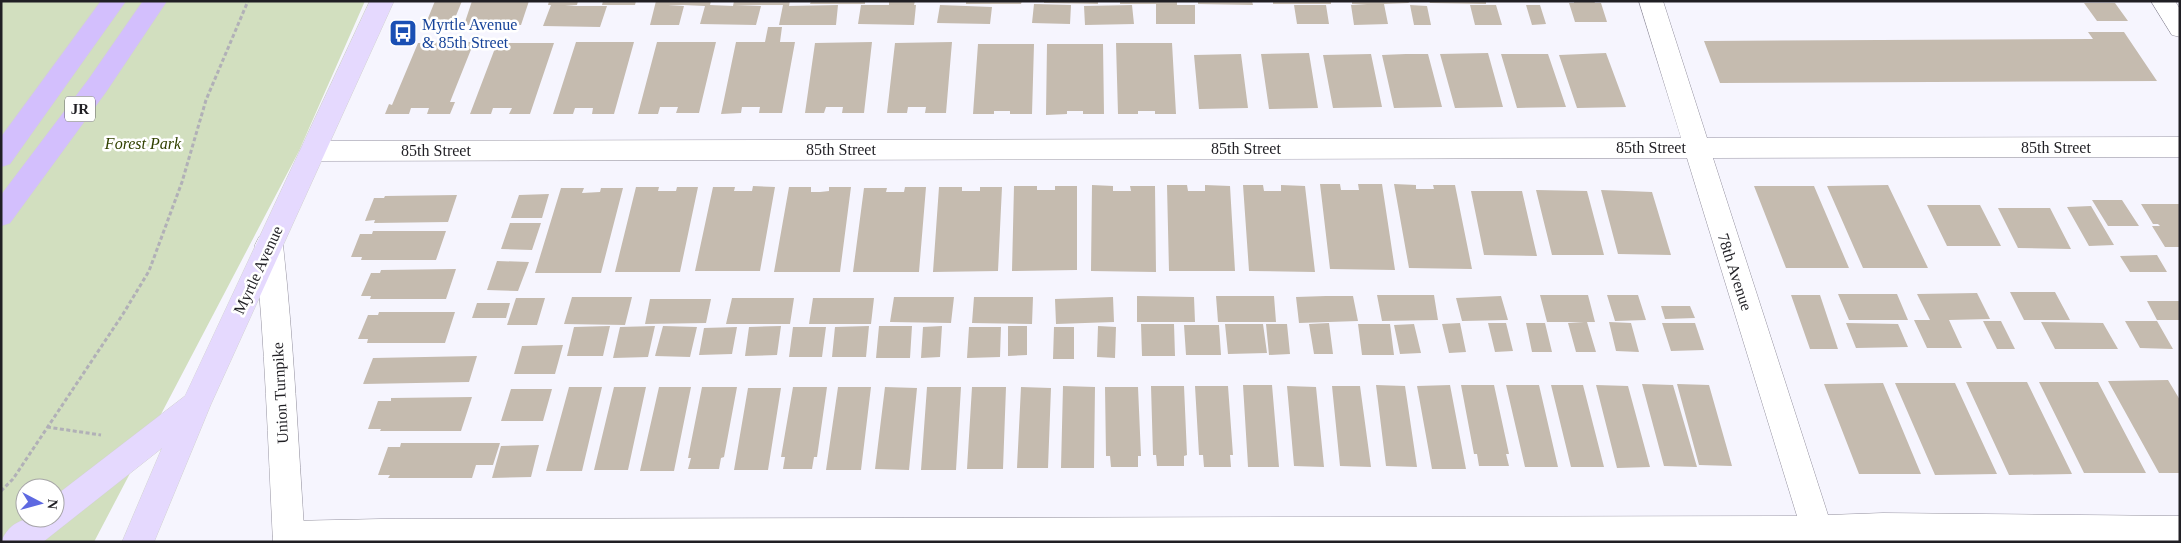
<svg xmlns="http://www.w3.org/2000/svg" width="2181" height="543" viewBox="0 0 2181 543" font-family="'Times New Roman',serif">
<rect width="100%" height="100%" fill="#f6f5fe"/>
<path fill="#d2dfbf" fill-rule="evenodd" d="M1 1H365L299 151 94 542H1ZM25 488H55V518H25Z"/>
<path fill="#c5bbaf" d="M435 1H462L451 28H424Z
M472 1H529L521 25H464Z
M549 1H578L577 5 565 6H607L600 27 543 26 551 5H548Z
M603 1H636L635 5H602Z
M656 1H711L710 5 733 6 734 1H790L789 6 838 5 836 25H779L783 5H735L761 6 756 25 700 24 705 6 684 5 668 6H684L679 25H650Z
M811 1H865V4H810Z
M889 1H915L914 5H916L914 25 858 24 861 5H889Z
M966 1H1022L1021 4H966Z
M1044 1H1098V4L1044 3Z
M1120 1H1177V5H1195V24H1156V4H1120Z
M1198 1H1252L1253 5 1198 4Z
M1273 1H1331V4H1273Z
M1352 1H1408L1409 3 1384 4 1388 24 1354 25 1351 5 1367 4H1352Z
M1429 1H1486V4L1430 3Z
M1574 1H1594L1595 3H1601L1607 22H1575L1569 3H1574Z
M2084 3H2115L2128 21H2097Z
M1034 4 1071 5 1070 24 1032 23Z
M940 5 992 7 990 24 937 23Z
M1132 5 1134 24 1085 25 1084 6Z
M1294 5H1326L1329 24H1297Z
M1410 5 1427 6 1431 25H1414Z
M1470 5H1496L1502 25H1475Z
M1526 5H1540L1546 24 1532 25Z
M768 27H782L780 42H795L782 113H759L760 107H742L741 113 721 114 736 42H765Z
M2088 32H2124L2157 81 1720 83 1704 41 2093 39Z
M474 42 450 102H455L450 114H427L429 108H411L409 114H385L389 104 392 105 418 43Z
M576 42H634L614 114H592L593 108H575L573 114H553Z
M657 42H716L699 113H676L678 107H660L658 114H638Z
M872 42 864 113H842L843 107H826L824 113H805L815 43Z
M952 42 946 113H925L926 107H908L907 113H887L895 43Z
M497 43H554L530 114H509L512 108H493L491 114H470Z
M1116 43H1172L1176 114H1155V111H1138V114H1118Z
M978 44H1034L1032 114H1010V111H994V114H973Z
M1047 44H1103L1104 114H1083V111H1067V114L1046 115Z
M1309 53 1318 108 1269 109 1261 54Z
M1488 53 1503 107 1455 108 1440 54Z
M1606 53 1626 107 1577 108 1559 55Z
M1241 54 1248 108 1199 109 1194 55Z
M1371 54 1382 107 1333 108 1323 55Z
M1406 54H1428L1442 107 1394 108 1382 55Z
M1501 54H1548L1566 107 1517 108Z
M1320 184H1340L1341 190H1359L1358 184H1382L1395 270 1330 269Z
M1394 184 1416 185V189H1434L1433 185H1455L1472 269 1409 268Z
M1092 185 1113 186V191H1131L1130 186H1155L1156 272 1091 271Z
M1167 185H1187L1188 191H1205V185L1230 186 1235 271H1169Z
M1243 185H1263L1264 191H1281V185L1305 186 1315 272 1249 271Z
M1888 185 1928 268H1863L1827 186Z
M753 186 775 187 760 271H695L713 187H735L734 191H752Z
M1014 186H1037V190H1055V186H1077V270L1012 271Z
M1754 186H1814L1849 268H1786Z
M636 187H659L658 191H676L677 187H698L680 272H615Z
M789 187H811V192H820L829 191V187H851L840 272H774Z
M905 187H926L919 272H853L864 188H887L886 192H904Z
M939 187H962V191H980V187H1002L998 271 933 272Z
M561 188H584L582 193 600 192 601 188H623L601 273H535Z
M1536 190 1587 191 1604 255H1552Z
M1601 190 1652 192 1671 255 1618 254Z
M1471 191H1522L1537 256 1484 255Z
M549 194 542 218H511L519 195Z
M457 195 448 222 374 223 375 220 365 221 374 198H384L385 196Z
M2092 200H2122L2139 226H2108Z
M2141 204H2180V247H2165L2152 226H2160L2158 224H2153Z
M1927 205H1980L2001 246H1947Z
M2091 206 2114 245 2089 246 2067 207Z
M1998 208H2050L2071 249 2018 248Z
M510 223H541L532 250 501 249Z
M373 231H446L436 260H361L362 257H351L360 234H372Z
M2157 255 2167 272H2130L2120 256Z
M497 261 529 262 518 291 487 290Z
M456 269 446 299H370L371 296H361L371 273H380L381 270Z
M2010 292H2055L2070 320H2024Z
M1977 293 1990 319 1949 320 1962 348H1927L1914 320H1930L1917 294Z
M1838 294H1897L1908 320H1849Z
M1377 295H1434L1438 320 1382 321Z
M1540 295H1588L1595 322H1587L1596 352H1576L1568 323 1584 322H1547Z
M1607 295H1638L1646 320 1615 321Z
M1791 295H1820L1838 349H1810Z
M1137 296 1194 297 1195 322H1137Z
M1216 296H1274L1276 322H1218Z
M1326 296H1353L1358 321 1299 323 1296 297Z
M1501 296 1508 320 1462 321 1456 298Z
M572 297H632L625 325 564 324Z
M894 297H954L951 323 890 322Z
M974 297H1033L1032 324 972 323Z
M1113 297 1114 322 1056 324 1055 299Z
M516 298H545L537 325H507Z
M732 298H794L790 324H726Z
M813 298H874L871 324H809Z
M650 299H711L706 323 645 324Z
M2147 301H2180V320H2157Z
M477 303H510L506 318H472Z
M1661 306H1690L1695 318 1665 319Z
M379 312H455L445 343H367L368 339H358L368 315H378Z
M1983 321H2001L2015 349H1997Z
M2125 321H2157L2173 349 2140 348Z
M1609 322 1631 323 1639 352 1616 351Z
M2041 322 2103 323 2118 349H2055Z
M1329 323 1333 354H1314L1309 324Z
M1460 323 1466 352 1449 353 1442 324Z
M1488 323H1506L1513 351 1495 352Z
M1526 323H1545L1552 352H1532Z
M1662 323H1695L1704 350 1671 351Z
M1846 323 1898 324 1908 347 1856 348Z
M1141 324H1174L1175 356H1142Z
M1225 324H1263L1267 353 1228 354Z
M1266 324H1287L1290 354 1269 355Z
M1358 324H1390L1394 355H1362Z
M1414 324 1421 353 1400 354 1394 325Z
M1184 325H1219L1221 355H1186Z
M610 326 603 356H567L574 327Z
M655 326 648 357 613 358 620 327Z
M663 326 697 327 690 357 655 356Z
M781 326 777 355 745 356 749 327Z
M869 326 866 357H832L835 327Z
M879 326H912L910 358H876Z
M942 326 940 357 921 358 923 327Z
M1008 326H1027V355L1008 356Z
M1098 326 1116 327 1115 358 1097 357Z
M737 327 732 354 699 355 704 328Z
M793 327H826L822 357H789Z
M969 327H1001L1000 357 967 358Z
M1054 327H1074V359H1053Z
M563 345 555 374H514L522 346Z
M477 356 469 382 363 384 373 358Z
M2168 380 2180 400V473H2159L2108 381Z
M1966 382H2027L2072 474 2009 475Z
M2039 382H2098L2146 473H2084Z
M1883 383 1921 474H1859L1824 384Z
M1895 383H1955L1997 474 1935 475Z
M1642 384 1673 385 1697 467 1664 466Z
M1677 384 1709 385 1732 466 1699 465Z
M1243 385H1272L1279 467H1248Z
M1376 385 1405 386 1417 467 1386 466Z
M1450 385 1466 469H1432L1417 386Z
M1461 385H1494L1509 454H1506L1509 466H1479L1477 454H1474Z
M1506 385H1539L1558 467H1525Z
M1551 385H1583L1604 467H1571Z
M1596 385 1628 386 1650 467 1617 468Z
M1063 386 1095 387 1094 468H1061Z
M1151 386H1184L1187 455 1184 456V466H1157L1156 455H1153Z
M1195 386H1228L1233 455H1230L1231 467H1204L1203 455H1199Z
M1287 386 1316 387 1324 467 1294 466Z
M1332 386H1360L1371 467 1340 466Z
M569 387H602L582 471H546Z
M614 387H646L628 470H594Z
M659 387H691L674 471H640Z
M702 387H737L724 457 721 458 719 469H688L691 458H688Z
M793 387H827L817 457H814L812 469H783L785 457H781Z
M838 387H871L861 470H826Z
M885 387 917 388 909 470 875 469Z
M927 387H961L956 470H921Z
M972 387H1006L1003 469H967Z
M1021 387 1051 388 1048 468H1017Z
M1105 387H1138L1141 456H1138V467H1111L1110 456H1106Z
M748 388H781L768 470H734Z
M511 389H552L543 421H501Z
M472 397 461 431H380L381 429H368L378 401H391V398Z
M401 443H500L493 465H476L472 478H388L390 475H378L388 447H400Z
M539 445 531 477 492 478 501 446Z"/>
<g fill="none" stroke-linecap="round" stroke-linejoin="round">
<defs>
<path id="street" d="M1639 1H1663L1707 138 2180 137V157L1713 158 1828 515 1883 513 2180 516V542H276L273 536 278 525 289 521 381 519 1797 516 1687 158 313 161 304 158 300 151 304 144 313 141 1681 138Z
M2151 1H2175L2180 9V37L2172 35Z"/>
<path id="secondary" d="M269 234 279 237 283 245C294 344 298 443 305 542H273C268 443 265 344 255 245L259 237Z"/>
<path id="primary" d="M370 1H394L211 404 154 542H122L162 448 43 542H1C12 516 31 518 55 518V496L185 396Z"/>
<path id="highway" d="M101 1H126L10 164 1 167V137Z
M143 1H167L106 92 10 223 1 226V195L88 80Z"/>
</defs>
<use href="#street" stroke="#94919f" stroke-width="1"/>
<use href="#secondary" stroke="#94919f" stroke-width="1"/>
<use href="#primary" stroke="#d2d2d3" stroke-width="1"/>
<use href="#highway" stroke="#d2d2d3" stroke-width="1"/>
<path stroke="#b1b0b7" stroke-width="3" stroke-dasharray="4 2.5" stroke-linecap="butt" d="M47 427 101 435
M1 491 13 479 123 314 149 271 182 182 206 100 248 1"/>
<use href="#street" fill="#fff" fill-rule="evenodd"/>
<use href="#secondary" fill="#fff" fill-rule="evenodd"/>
<use href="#primary" fill="#e5d9fe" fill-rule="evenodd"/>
<use href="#highway" fill="#d3bffd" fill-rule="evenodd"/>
</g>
<defs>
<symbol id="bus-square" viewBox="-11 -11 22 22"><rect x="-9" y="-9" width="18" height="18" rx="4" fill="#1a4fb4" stroke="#fff"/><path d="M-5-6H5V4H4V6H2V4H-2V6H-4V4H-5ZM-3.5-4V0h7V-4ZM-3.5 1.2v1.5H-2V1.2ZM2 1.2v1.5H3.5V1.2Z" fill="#fff"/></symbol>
</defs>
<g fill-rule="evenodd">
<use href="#bus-square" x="387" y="17" width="32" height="32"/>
</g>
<g text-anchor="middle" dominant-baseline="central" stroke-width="5" stroke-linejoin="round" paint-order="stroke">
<rect fill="#fff" stroke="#636266" stroke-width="1" x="65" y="96.5" width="30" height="25" rx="4"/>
<g font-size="15" font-weight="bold" fill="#201f24">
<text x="80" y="109">JR</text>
</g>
<g font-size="16" fill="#164399" stroke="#fff" text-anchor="start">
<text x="422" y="24">Myrtle Avenue<tspan x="422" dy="18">&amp; 85th Street</tspan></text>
</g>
<g font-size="16" font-style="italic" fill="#314101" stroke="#fff">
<text x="143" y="143">Forest Park</text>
</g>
<g font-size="16" fill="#201f24" stroke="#fff">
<text x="1651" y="147">85th Street</text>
<text x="2056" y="147">85th Street</text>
<text x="1246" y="148">85th Street</text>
<text x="841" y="149">85th Street</text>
<text x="436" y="150">85th Street</text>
<text transform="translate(258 270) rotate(-65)">Myrtle Avenue</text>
<text transform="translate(1735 272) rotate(72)">78th Avenue</text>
<text transform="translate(280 393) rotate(-93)">Union Turnpike</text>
</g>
</g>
<rect width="2181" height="543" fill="none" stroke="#201f24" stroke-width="5"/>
<g transform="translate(40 503) rotate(96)"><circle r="24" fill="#ffffff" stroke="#a6a5a7"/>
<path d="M0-4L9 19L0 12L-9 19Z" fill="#5e69e1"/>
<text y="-8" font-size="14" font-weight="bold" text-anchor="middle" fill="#201f24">N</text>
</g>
</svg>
